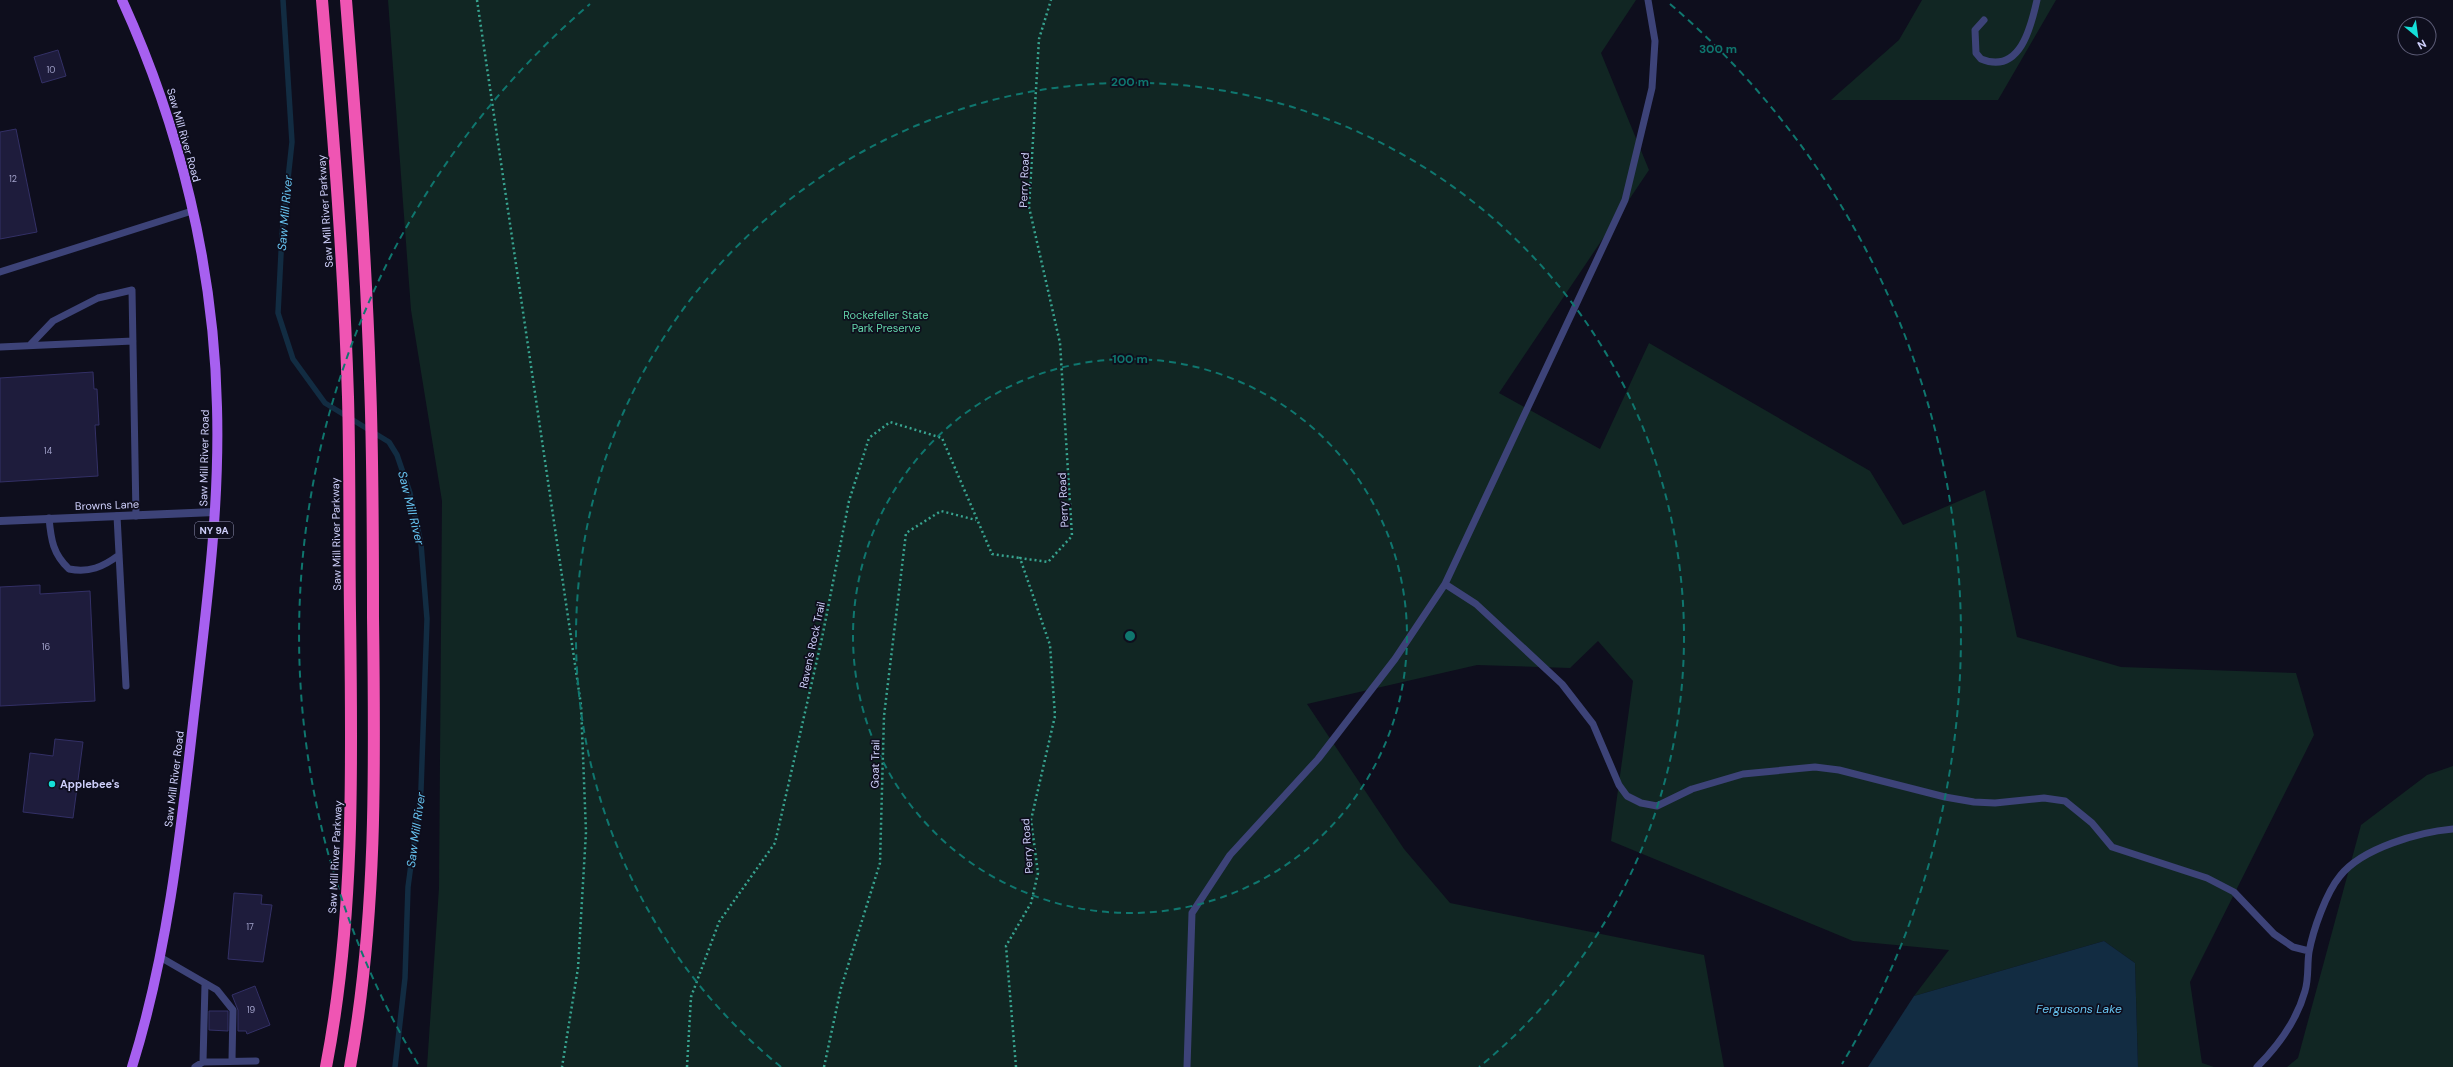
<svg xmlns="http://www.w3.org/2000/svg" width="2453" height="1067" viewBox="0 0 2453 1067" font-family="'DM Sans',sans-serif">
<rect width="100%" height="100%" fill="#0e0e1d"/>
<path fill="#112623" d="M388 0H1636L1601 53 1649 170 1499 393 1600 449 1649 343 1870 471 1903 525 1985 490 2017 637 2121 667 2296 673 2314 735 2190 982 2202 1063 2214 1067H2138L2135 963 2104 941 1914 996 1949 950 1853 941 1611 841 1633 681 1598 641 1570 668 1477 665 1307 704 1404 849 1450 903 1704 955 1724 1067H427L439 888 442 501 411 310Z
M1922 0H2056L1998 100H1831L1899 40Z
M2453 766V1067H2287L2298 1058 2361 825 2427 775Z"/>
<path fill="#122c42" d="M2104 941 2135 963 2138 1067H1868L1914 996Z"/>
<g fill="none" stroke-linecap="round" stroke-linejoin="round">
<path stroke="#122c42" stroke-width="5.5" d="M283 0 292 142 282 234 278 313 293 359 325 403 389 442 397 455 410 493 421 544 427 619 421 790 408 887 405 978 395 1067"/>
</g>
<path fill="#1e1c3c" stroke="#333066" d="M58 50 66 76 42 83 34 57Z
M16 129 37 232 0 239V132Z
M93 372 94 389H97L99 425H95L98 476 0 482V378Z
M40 585V594L90 591 95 701 0 706V587Z
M55 739 83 742 73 818 23 812 30 753 53 756Z
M234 893 262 895 261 904 272 905 263 962 228 959Z
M255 986 270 1025 247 1034 246 1031H238V1010L232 995Z
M209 1011H228V1031L209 1030Z"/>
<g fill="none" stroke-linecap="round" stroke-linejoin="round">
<path stroke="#38a490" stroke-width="2.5" stroke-dasharray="2 3" stroke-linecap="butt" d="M477 0 581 705 586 832 578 968 562 1067
M687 1067 691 997 719 922 775 843 822 638 849 501 869 438 890 422 942 438 992 554 1020 558
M824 1067 841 988 880 863 884 716 906 533 941 511 976 520
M1016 1067 1006 946 1031 903 1038 873 1031 820 1055 716 1050 645 1020 558 1048 562 1072 536 1060 343 1029 207 1039 39 1051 0"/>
<path stroke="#3d4378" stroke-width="7" d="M1984 20 1975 30 1976 53 1981 59C2020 75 2031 27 2037 0
M0 272 192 211
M31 344 53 321 98 298 132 290 136 516
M0 347 133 341
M117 516 126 686
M49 518C51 540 53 554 69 569 89 573 103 567 119 555
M1445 584 1476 604 1562 684 1593 724 1619 785 1627 796 1641 803 1657 806 1692 789 1743 774 1815 767 1839 770 1945 797 1974 802 1995 803 2044 798 2065 801 2092 823 2112 847 2207 878 2234 892 2274 934 2293 947 2309 951
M160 957 217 990 233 1010 232 1060
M203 1062 205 984
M195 1067 203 1062 256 1061
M1187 1067 1192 913 1230 855 1318 759 1395 659 1445 584 1625 200 1652 88 1655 41 1648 0
M2257 1067C2278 1046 2297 1020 2305 991 2309 978 2307 964 2309 952 2313 930 2326 893 2340 876 2362 848 2419 832 2453 829"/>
<path stroke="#3d4378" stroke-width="8" d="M0 521 215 512"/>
<path stroke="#a760f0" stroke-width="10" d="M122 0C180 127 214 267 217 407 220 513 205 618 193 723 180 839 167 955 132 1067"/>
<path stroke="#ef55b3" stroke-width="12" d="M322 0C333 132 344 264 348 397 350 468 349 540 350 612 352 764 355 917 326 1067
M346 0C356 127 366 254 370 381 373 459 373 538 373 617 375 768 377 918 350 1067"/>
</g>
<g fill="none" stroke="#0f766e" stroke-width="2" stroke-dasharray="7 5">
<circle cx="1130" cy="636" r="277"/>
<path d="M781 1067A554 554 0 1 1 1479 1067"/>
<path d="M418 1064A831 831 0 0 1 590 4M1670 4A831 831 0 0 1 1842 1064"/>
</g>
<circle fill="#15dfd9" stroke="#0e0e1d" stroke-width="1.5" cx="52" cy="784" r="4"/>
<g text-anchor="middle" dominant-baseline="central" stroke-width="3.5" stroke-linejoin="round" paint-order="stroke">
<g font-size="9" fill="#a2a2ca">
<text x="51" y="70">10</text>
<text x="13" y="179">12</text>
<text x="48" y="451">14</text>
<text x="46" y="647">16</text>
<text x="250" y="927">17</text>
<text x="251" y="1010">19</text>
</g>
<rect fill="#0e0e1d" stroke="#9495b8" stroke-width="1" x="195" y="522" width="38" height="16" rx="3"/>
<g font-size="10" font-weight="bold" fill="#cecffa">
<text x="214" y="530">NY 9A</text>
</g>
<g font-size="11" fill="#cecffa" stroke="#0e0e1d">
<text transform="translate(184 135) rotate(74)">Saw Mill River Road</text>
<text transform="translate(1024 180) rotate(-88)">Perry Road</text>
<text transform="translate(325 211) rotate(-94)">Saw Mill River Parkway</text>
<text transform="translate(204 458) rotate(-89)">Saw Mill River Road</text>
<text transform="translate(1063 500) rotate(-93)">Perry Road</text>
<text transform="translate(107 505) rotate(-2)">Browns Lane</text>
<text transform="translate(336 534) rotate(-91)">Saw Mill River Parkway</text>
<text transform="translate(812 645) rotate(-78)">Raven's Rock Trail</text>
<text transform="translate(875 764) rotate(-89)">Goat Trail</text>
<text transform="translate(174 779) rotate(-83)">Saw Mill River Road</text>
<text transform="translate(1027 846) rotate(-94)">Perry Road</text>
<text transform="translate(335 857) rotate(-87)">Saw Mill River Parkway</text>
</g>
<g font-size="11" fill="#62d3a8" stroke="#0e0e1d">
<text x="886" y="315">Rockefeller State<tspan x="886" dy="13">Park Preserve</tspan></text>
</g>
<g font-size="11" font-weight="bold" fill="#cecffa" stroke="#0e0e1d" text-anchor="start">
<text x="60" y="784">Applebee's</text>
</g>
<g font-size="12" font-style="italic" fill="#66c3f0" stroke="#0e0e1d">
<text transform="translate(285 213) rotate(-85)">Saw Mill River</text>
<text transform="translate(411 508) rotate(76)">Saw Mill River</text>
<text transform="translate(416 830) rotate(-82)">Saw Mill River</text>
<text x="2079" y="1009">Fergusons Lake</text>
</g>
</g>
<circle cx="1130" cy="636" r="6" fill="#0f766e" stroke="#0e0e1d" stroke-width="2"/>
<g font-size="12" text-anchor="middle" font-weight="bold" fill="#0f766e" stroke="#0e0e1d" stroke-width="3.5" stroke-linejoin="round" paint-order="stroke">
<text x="1718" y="53">300 m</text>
<text x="1130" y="86">200 m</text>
<text x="1130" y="363">100 m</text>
</g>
<g transform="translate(2417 36) rotate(151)"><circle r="19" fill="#0e0e1d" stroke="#5b5b75"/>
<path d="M0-3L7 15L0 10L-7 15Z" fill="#15dfd9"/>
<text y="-6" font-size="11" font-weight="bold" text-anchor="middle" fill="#cecffa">N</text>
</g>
</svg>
